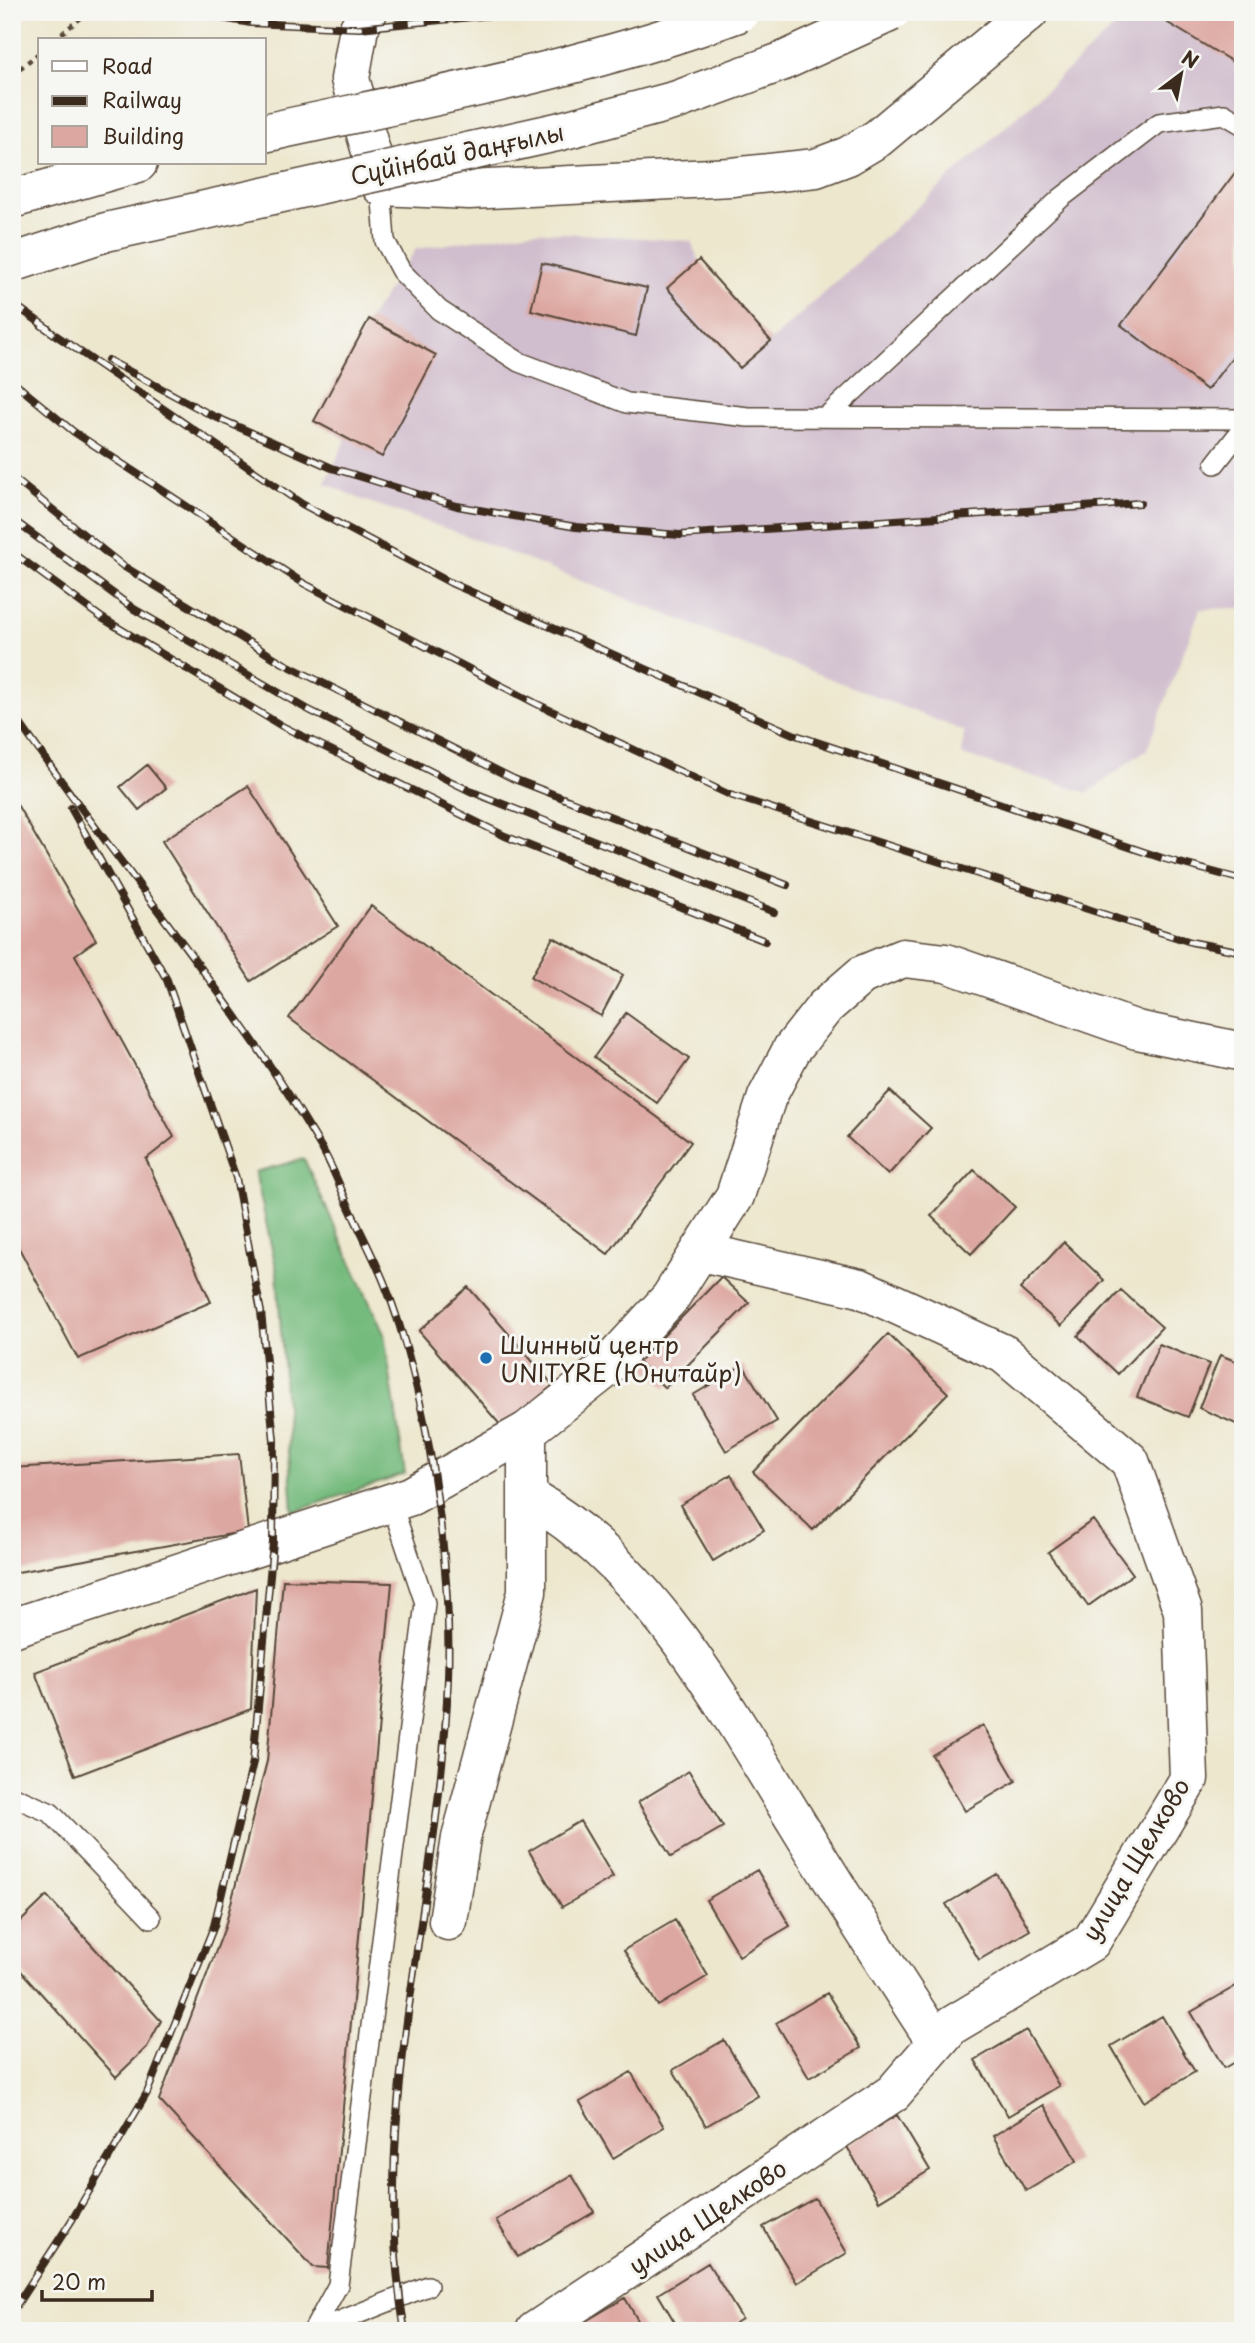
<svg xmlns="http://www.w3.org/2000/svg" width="1255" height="2343" viewBox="0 0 1255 2343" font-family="'Playpen Sans',sans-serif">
<rect width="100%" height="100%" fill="#f6f6f2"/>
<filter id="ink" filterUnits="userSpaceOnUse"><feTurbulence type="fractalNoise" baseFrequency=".0143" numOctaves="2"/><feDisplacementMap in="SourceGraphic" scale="14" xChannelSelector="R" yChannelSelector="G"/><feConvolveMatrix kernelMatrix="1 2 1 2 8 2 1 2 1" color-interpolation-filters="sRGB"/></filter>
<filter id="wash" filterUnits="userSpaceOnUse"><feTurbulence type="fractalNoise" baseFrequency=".00686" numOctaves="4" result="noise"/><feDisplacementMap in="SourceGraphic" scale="28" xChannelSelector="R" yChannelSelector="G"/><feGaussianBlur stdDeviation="1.57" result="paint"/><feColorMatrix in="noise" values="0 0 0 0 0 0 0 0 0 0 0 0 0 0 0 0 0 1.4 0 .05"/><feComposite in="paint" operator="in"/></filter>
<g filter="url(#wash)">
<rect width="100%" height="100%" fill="#ede7ce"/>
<path fill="#d0bdcd" d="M1131 12H1243V608L1200 609 1147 749 1088 793 962 755 964 731 456 532 360 499 325 483 346 439 314 421 369 319 416 249 531 231 691 241 699 260 771 341Z"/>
<path fill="#76bb7e" stroke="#58724e" stroke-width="2" d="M304 1159 384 1334 405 1474 293 1512 277 1272 255 1172Z"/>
<g id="blocks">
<path fill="#dda7a1" d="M1161 12H1243V68L1158 17Z
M1243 162V343L1207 390 1121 325Z
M699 260 771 341 740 368 667 288Z
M542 263 647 288 636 336 531 310Z
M369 319 436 355 382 457 314 421Z
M147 765 166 788 139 810 120 787Z
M248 786 338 926 251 981 162 841Z
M12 796 96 940 75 955 174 1137 146 1159 211 1302 78 1359 12 1235Z
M371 906 691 1142 608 1254 289 1018Z
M553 937 623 975 601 1016 531 977Z
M626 1013 689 1059 657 1103 594 1057Z
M890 1091 931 1128 888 1175 847 1137Z
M974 1170 1015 1207 971 1254 931 1216Z
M1064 1242 1104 1280 1061 1326 1020 1289Z
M721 1277 749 1303 665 1388 638 1362Z
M468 1287 553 1385 503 1428 419 1331Z
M1121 1290 1162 1327 1118 1374 1078 1336Z
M888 1334 948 1393 813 1530 753 1472Z
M1159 1344 1209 1364 1188 1417 1137 1397Z
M1220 1355 1243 1364V1427L1199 1408Z
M743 1365 777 1421 726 1451 693 1395Z
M239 1454 248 1531 12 1573V1468Z
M731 1475 764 1530 713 1561 680 1505Z
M1093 1520 1133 1574 1088 1606 1048 1552Z
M283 1580 392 1583 328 2268 313 2267 159 2100 225 1927 267 1761Z
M256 1588 251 1709 75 1776 35 1672Z
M983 1725 1016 1781 965 1811 932 1755Z
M689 1771 723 1827 671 1857 638 1802Z
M580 1821 613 1877 562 1907 529 1851Z
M757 1870 790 1926 739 1956 706 1900Z
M997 1874 1030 1930 979 1960 946 1904Z
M47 1896 161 2021 147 2047 116 2077 12 1961V1930Z
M675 1920 708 1976 658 2006 624 1950Z
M1243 1982V2057L1224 2068 1191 2012Z
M827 1993 861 2048 809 2078 776 2023Z
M1162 2016 1195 2072 1144 2102 1111 2046Z
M1026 2030 1059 2086 1008 2116 975 2060Z
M724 2040 758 2096 706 2126 673 2070Z
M631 2072 664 2127 613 2158 580 2102Z
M1044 2105 1077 2161 1026 2191 993 2136Z
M897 2115 930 2170 879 2201 846 2145Z
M572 2175 594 2212 518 2257 496 2220Z
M815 2198 847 2253 797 2283 763 2227Z
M708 2263 742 2319 722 2331H680L658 2294Z
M625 2298 644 2331H575L574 2328Z"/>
</g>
</g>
<g filter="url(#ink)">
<use href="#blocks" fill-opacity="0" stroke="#564638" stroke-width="2"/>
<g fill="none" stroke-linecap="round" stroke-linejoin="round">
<defs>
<path id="lane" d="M381 186 385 241 401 271 439 310 519 362 627 403 748 417 1243 419
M826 417 1061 198 1159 123 1224 114 1243 125
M1215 464 1243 428
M12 1796 51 1813 151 1918
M313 2331 338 2285 425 1603 391 1502
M315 2331 428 2286"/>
<path id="street" d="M527 1496C650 1565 725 1707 797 1823 842 1897 889 1970 936 2042
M448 1921 461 1838 527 1592V1431
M535 2331 893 2093 951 2026 1091 1942 1189 1779 1183 1611 1130 1461 1004 1354 860 1288 701 1252"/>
<path id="secondary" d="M368 12 359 28 350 79 381 186 469 190 732 177 816 168 848 156 878 138 1029 12
M12 1628 411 1496 527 1431 602 1372 670 1298 735 1196 767 1097 792 1049 825 1007 862 975 903 958 946 963 1137 1030 1243 1052"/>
<path id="primary" d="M12 199 138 163"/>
</defs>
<use href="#lane" stroke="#564638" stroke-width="22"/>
<use href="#street" stroke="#564638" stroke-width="41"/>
<use href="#secondary" stroke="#564638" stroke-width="41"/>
<use href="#primary" stroke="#564638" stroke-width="41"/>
<path stroke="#564638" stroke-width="4.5" stroke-dasharray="5 5" stroke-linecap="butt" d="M54 40 88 12
M12 75 40 52"/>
<use href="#lane" stroke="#fff" stroke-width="19"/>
<use href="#street" stroke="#fff" stroke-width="38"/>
<use href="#secondary" stroke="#fff" stroke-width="38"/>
<use href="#primary" stroke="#fff" stroke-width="38"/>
<defs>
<path id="rail" d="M187 12 251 23 359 28 522 12
M12 303 49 329
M41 325 302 504 451 583 793 734 1165 859 1243 880
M108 360 211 415 332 468 457 506 576 527 680 535 1140 503
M12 381 74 432 303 583 537 704 730 795 1191 942 1243 952
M12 477 123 566 283 663 514 779 787 885
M12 519 134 609 307 709 470 791 774 912
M12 552 102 618 282 726 505 836 765 941
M12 712C113 859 231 994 321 1147 333 1167 341 1190 351 1211 362 1235 374 1258 384 1282 428 1392 452 1560 448 1678 441 1896 366 2112 405 2331
M12 2312 72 2220 147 2093 214 1926 253 1762 273 1542 274 1440 261 1312 236 1178 167 980 71 808"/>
</defs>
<use href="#rail" stroke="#3b2a1e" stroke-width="8"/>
<use href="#rail" stroke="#f6f6f2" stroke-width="5" stroke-dasharray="16" stroke-linecap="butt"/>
<defs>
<path id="primary-bridge" d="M264 133C425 98 587 69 741 12
M12 263 106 232 557 132 677 100 781 62 891 12"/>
</defs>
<use href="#primary-bridge" stroke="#564638" stroke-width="41" stroke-linecap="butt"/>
<use href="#primary-bridge" stroke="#fff" stroke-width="38"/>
</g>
</g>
<circle fill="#1f6fb2" stroke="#f6f6f2" stroke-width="2.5" cx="486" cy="1358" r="7"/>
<g text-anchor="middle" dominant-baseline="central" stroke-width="6" stroke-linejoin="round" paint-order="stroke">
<g font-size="24" fill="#3b2a1e" stroke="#f6f6f2">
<text transform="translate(457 153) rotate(-12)">Сүйінбай даңғылы</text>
<text transform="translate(1135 1859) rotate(-59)">улица Щелково</text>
<text transform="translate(707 2216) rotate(-34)">улица Щелково</text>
</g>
<g font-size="24" fill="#3b2a1e" stroke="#f6f6f2" text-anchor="start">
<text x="500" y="1344">Шинный центр<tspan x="500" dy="28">UNITYRE (Юнитайр)</tspan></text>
</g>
</g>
<rect width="1255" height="2343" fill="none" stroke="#f6f6f2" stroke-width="42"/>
<rect x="38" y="38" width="228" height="126" fill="#f6f6f2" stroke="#aba49d" stroke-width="2"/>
<rect x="52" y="61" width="35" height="10" fill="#ffffff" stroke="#aba49d" stroke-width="2"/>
<text x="102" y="74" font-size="21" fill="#3b2a1e">Road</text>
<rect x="52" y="96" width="35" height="10" fill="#3b2a1e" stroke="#aba49d" stroke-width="2"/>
<text x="102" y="108" font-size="21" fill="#3b2a1e">Railway</text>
<rect x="52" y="126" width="35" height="21" fill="#dda7a1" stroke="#aba49d" stroke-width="2"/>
<text x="102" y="144" font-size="21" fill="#3b2a1e">Building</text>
<g transform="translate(1181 74) rotate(32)" stroke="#f6f6f2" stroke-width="5" paint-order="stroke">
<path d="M0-5L12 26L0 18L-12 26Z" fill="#3b2a1e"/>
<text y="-10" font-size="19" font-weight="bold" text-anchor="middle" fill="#3b2a1e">N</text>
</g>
<path d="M42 2290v10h110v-10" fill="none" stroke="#3b2a1e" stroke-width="3.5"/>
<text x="52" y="2290" font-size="21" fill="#3b2a1e" stroke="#f6f6f2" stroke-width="5" paint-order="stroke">20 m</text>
</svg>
